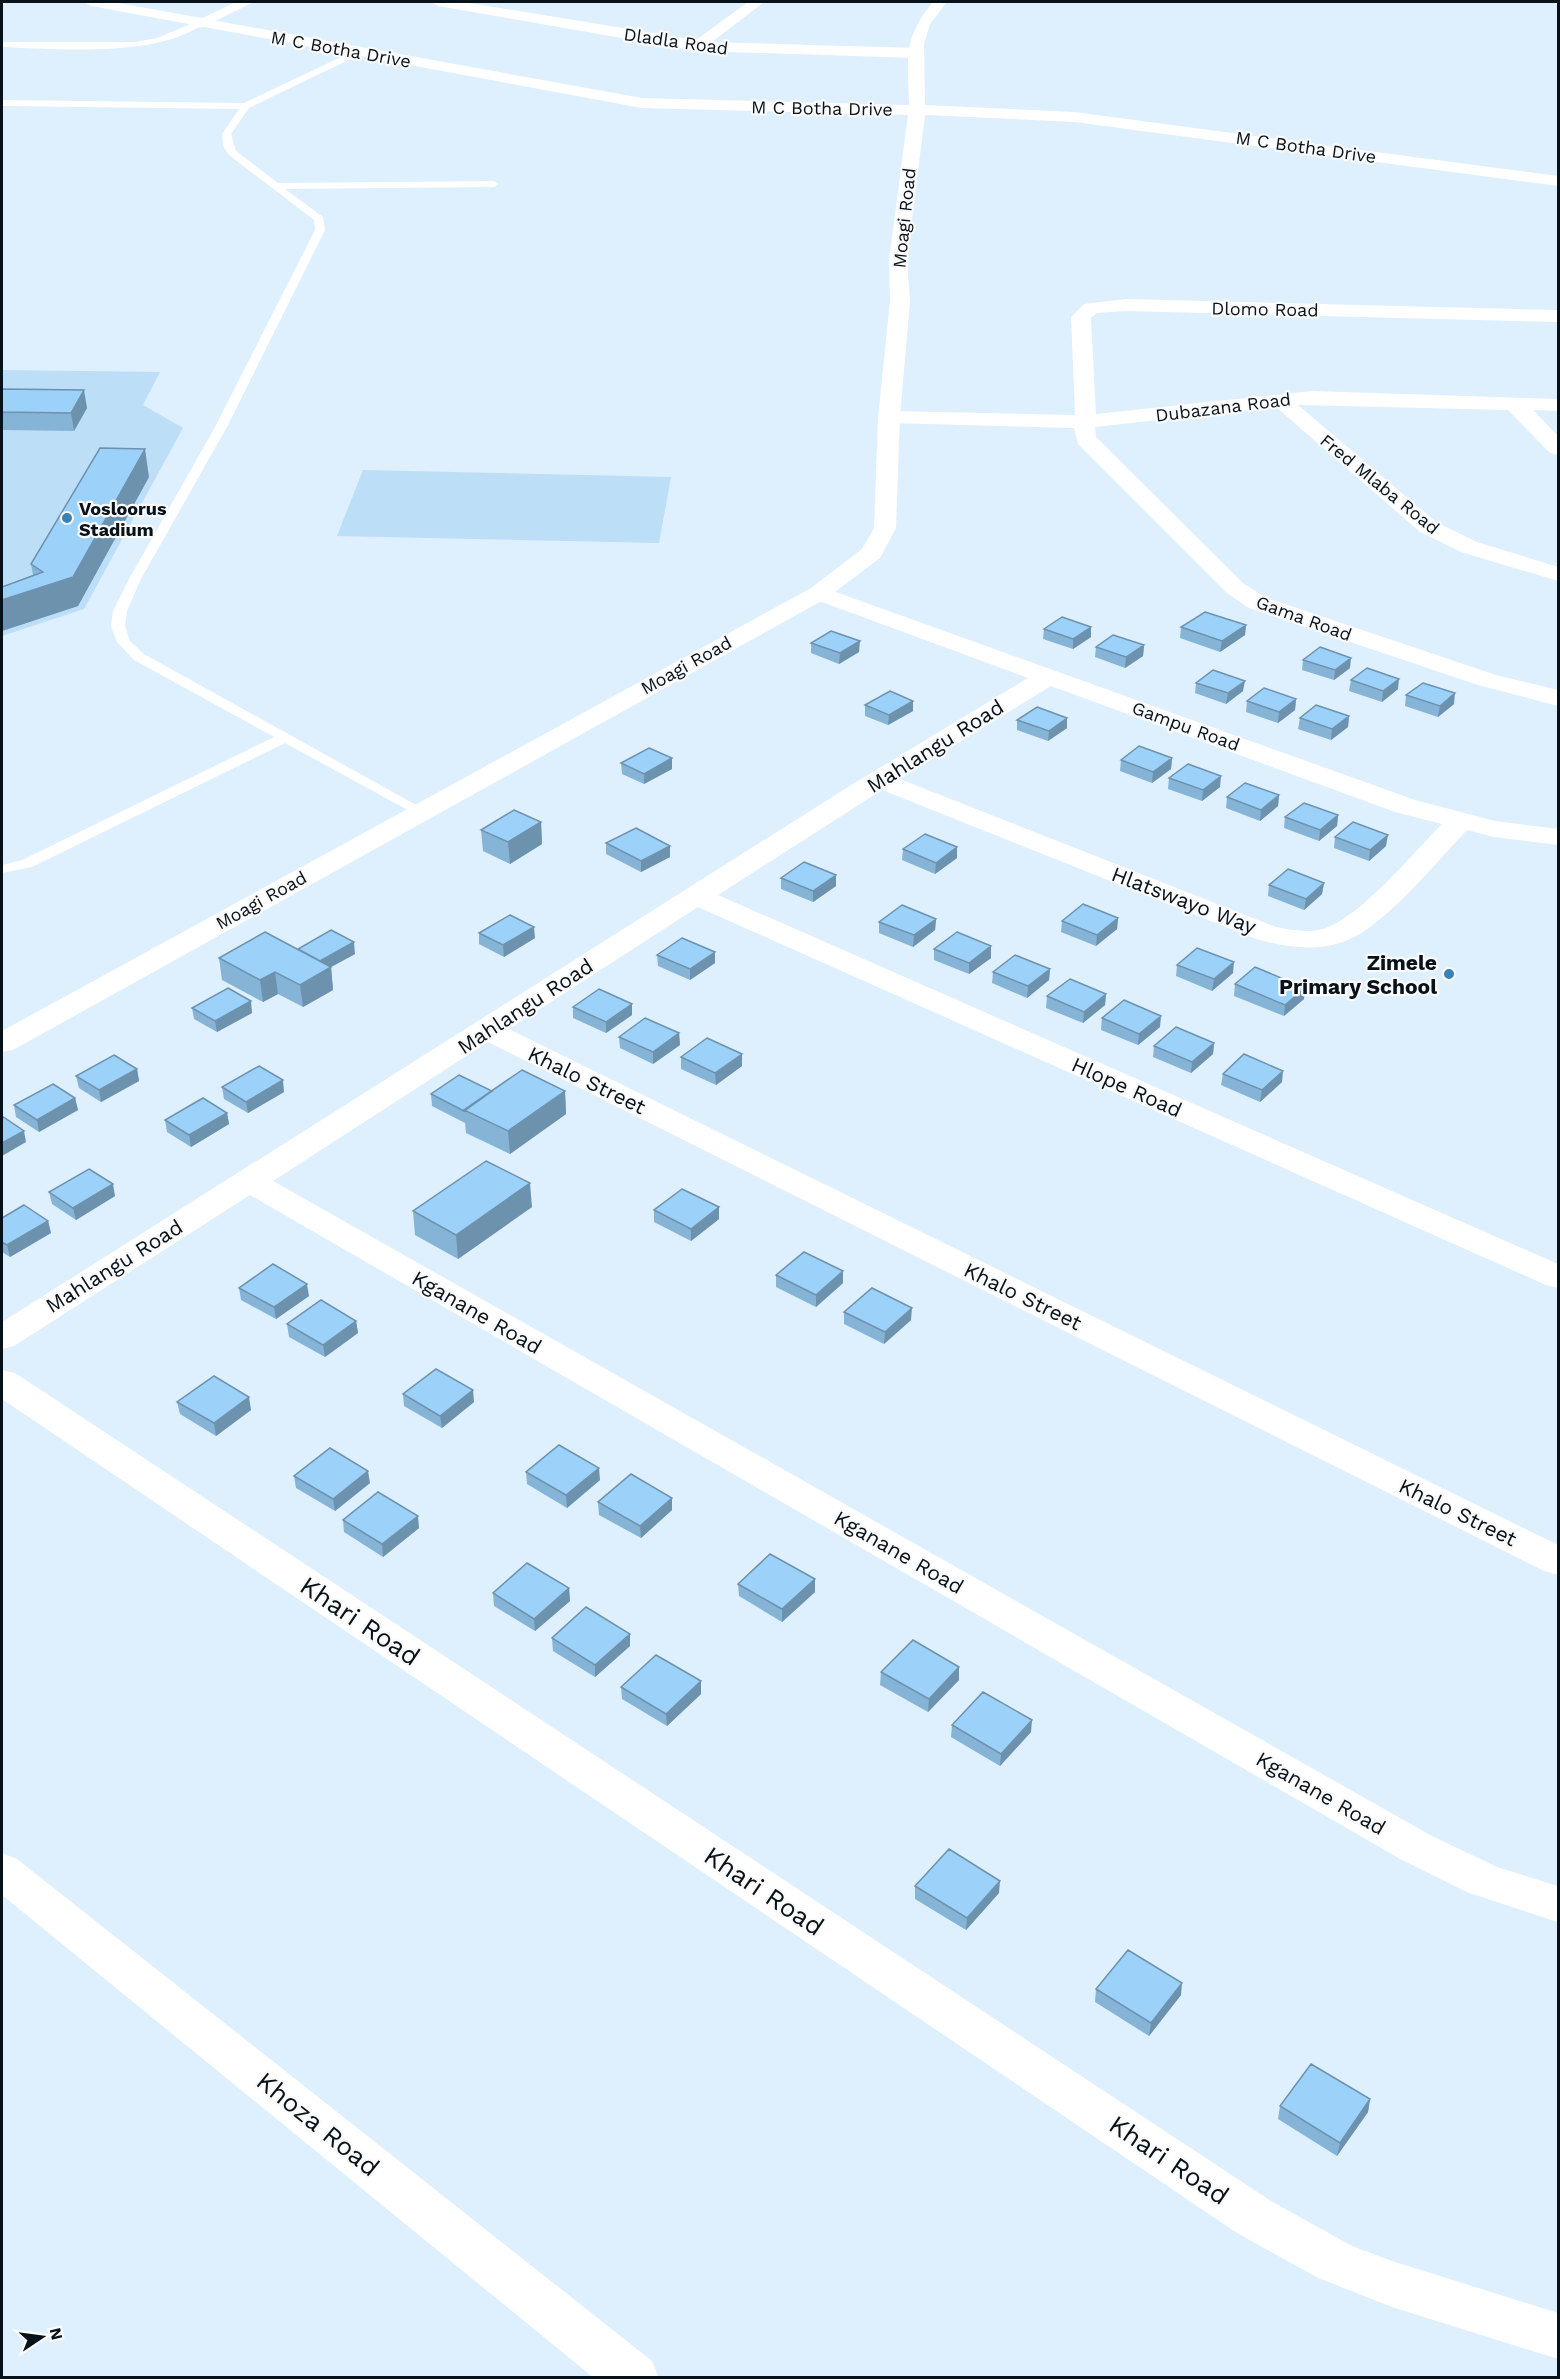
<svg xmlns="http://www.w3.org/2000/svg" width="1560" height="2379" viewBox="0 0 1560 2379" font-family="'Work Sans',sans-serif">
<rect width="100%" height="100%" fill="#deeffd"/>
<path fill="#bddef7" d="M2 370 160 372 143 405 183 428 84 609 2 636Z
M363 470 671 477 659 543 337 536Z"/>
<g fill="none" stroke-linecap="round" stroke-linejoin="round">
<path fill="#fff" fill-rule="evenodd" d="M197 21 204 23C160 58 57 49 2 47V42H135L157 38Z
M358 49 361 54 249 108 231 134 236 151 278 183 494 181 499 184 494 187 285 189 323 217 325 230 227 427 141 579 127 611 125 626 130 641 144 654 427 811 420 815 415 814 285 743 32 867 2 873V865L22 860 274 737 134 660 117 642 111 626 113 611 129 579 215 427 315 230 314 220 229 155 223 146 222 134 239 109 2 106V100L244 103Z"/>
<path fill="#fff" fill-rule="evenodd" d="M236 2H254L205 26 200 28 192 23Z
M431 2H463L696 40 748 2H764L712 42 916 48 924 53 916 58 697 51 438 6Z
M1126 299 1558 310V322L1126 311 1097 313 1091 318 1096 414 1312 391 1558 399V411L1533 410 1558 436V455L1550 453 1508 410 1298 405 1436 522 1477 542 1558 567V581L1461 552 1420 532 1276 407 1095 427 1096 437 1244 584 1267 598 1496 675 1558 690V706L1478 685 1249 608 1228 594 1078 444 1074 428 889 423 881 422 878 417 881 412 889 411 1075 415 1071 317 1084 304Z
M819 586 1415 800 1495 821 1558 829V845L1494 837 1467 830C1436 862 1384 928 1343 942 1313 952 1285 947 1256 939L882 790 718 895 1558 1264V1288L1546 1285 698 907 509 1029 1558 1545V1575L1544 1571 488 1042 273 1181 1432 1836 1497 1867 1558 1886V1922L1469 1893 1402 1860 250 1195 14 1346 2 1349V1322L848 787 1028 678 811 598 807 593 811 588ZM1051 686 1395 812 1442 824C1414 852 1360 918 1323 929 1308 933 1291 930 1276 927L900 779Z
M2 1370 15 1373 1271 2201 1352 2246 1392 2261 1558 2313V2359L1392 2307 1318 2278 1237 2233 2 1399Z"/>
<path fill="#fff" fill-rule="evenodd" d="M84 2H113L642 98 909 105C908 59 902 39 933 2H947L930 24 924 44 925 105 1074 112 1558 176V186L1074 122 925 115 907 260 910 301 900 417 896 528 880 558 827 598 13 1050 2 1052V1031L811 588 862 549 874 528 878 417 890 301 889 260 908 115 642 108 91 6Z
M2 1853 17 1859 652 2361 659 2378H594L2 1895Z"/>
</g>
<path fill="#86b4d6" d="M2 389 87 408 74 431 2 430Z
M149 477 78 606 2 631V587L33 575 31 564Z
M1246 625 1245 635 1220 652 1180 638 1181 627Z
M1044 629 1091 637 1073 649 1043 639Z
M811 643 859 652 839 664 811 653Z
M1144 645 1143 656 1125 668 1095 657 1096 647Z
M1303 660 1350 668 1334 680 1302 670Z
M1351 680 1398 689 1382 702 1349 691Z
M1196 683 1243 691 1226 704 1195 693Z
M1406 695 1454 704 1438 717 1405 706Z
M1296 699 1295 710 1278 723 1246 712 1247 701Z
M913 701V711L888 725 865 716V705Z
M1349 716 1348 727 1331 740 1298 729 1300 718Z
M1067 718V728L1048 741 1017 730V720Z
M672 758V769L644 784 622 774 621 763Z
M1172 758 1171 769 1152 783 1120 771 1121 760Z
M1169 778 1220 787 1202 801 1168 789Z
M1279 795 1278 806 1260 821 1226 808 1227 797Z
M1338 815 1337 826 1319 841 1284 828 1285 817Z
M541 822 542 844 510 864 483 851 481 830Z
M1335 837 1386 846 1369 861 1334 848Z
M606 843 670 857 641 872 606 854Z
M903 849 957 858 935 874 902 860Z
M836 875V886L813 902 781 889V878Z
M1324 883 1322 894 1304 910 1268 896 1269 885Z
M1118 918 1117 929 1096 946 1061 932 1062 921Z
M936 919 935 930 913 947 879 933V922Z
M479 933 535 938 504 957 479 944Z
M991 946V958L969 974 934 960V949Z
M298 950 355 954 331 967 333 990 303 1007 278 994 263 1002 222 980 219 958Z
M657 955 715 963 690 980 658 966Z
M1177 965 1233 973 1212 991 1176 976Z
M1050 969 1049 980 1027 998 992 983 993 972Z
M1235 984 1305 988 1304 999 1284 1016 1234 996Z
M1106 994 1105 1005 1083 1023 1046 1008 1047 996Z
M573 1007 632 1015 606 1033 573 1018Z
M192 1008 252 1013 217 1032 194 1019Z
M1102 1018 1160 1027 1138 1045 1101 1030Z
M679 1033 680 1045 653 1064 620 1048 619 1037Z
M1214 1043 1213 1054 1191 1073 1153 1057 1154 1046Z
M681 1057 742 1066 716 1085 681 1069Z
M137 1069 139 1081 101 1102 79 1088 76 1076Z
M1223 1074 1282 1082 1260 1102 1221 1085Z
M222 1087 284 1092 248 1113 224 1099Z
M492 1091H565L566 1114 510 1154 466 1133 465 1122V1123L432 1106 431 1094Z
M75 1098 78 1110 39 1132 16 1117 14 1105Z
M227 1113 229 1124 191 1147 167 1132 165 1120Z
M49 1192 115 1196 76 1220 52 1204Z
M532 1207 458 1259 415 1235 413 1211Z
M654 1210 719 1219 691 1241 654 1222Z
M2 1218 48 1221 51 1233 10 1257 2 1252Z
M843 1271V1283L816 1307 776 1287V1275Z
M239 1288 309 1296 276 1319 241 1300Z
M844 1312 911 1320 884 1344 844 1324Z
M356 1321 358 1333 325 1357 289 1337 287 1324Z
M403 1394 474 1402 442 1428 404 1406Z
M177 1402 251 1410 216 1436 180 1414Z
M526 1472 600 1480 567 1508 527 1484Z
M294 1476 370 1483 335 1511 296 1488Z
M598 1502 672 1510 641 1538 599 1515Z
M343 1520 419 1528 383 1557 344 1532Z
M738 1584 815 1592 782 1622 739 1596Z
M569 1588 570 1601 535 1631 494 1606 493 1593Z
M630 1634V1646L595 1677 553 1651 552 1638Z
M959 1667V1680L928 1712 880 1685 881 1672Z
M621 1687 701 1694 667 1726 622 1699Z
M952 1725 1031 1732 1000 1766 951 1737Z
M915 1886 999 1893 966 1930 915 1899Z
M1096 1989 1181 1995 1149 2036 1095 2002Z
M1370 2099 1368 2112 1337 2156 1278 2119 1280 2106Z"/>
<path fill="#6d92ae" d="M84 390 87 408 74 431 71 413Z
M145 449 149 477 78 606 2 631V600L73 577Z
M1246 625 1245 635 1220 652 1222 641Z
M1091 627V637L1073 649V639Z
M860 641 859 652 839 664 840 653Z
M1144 645 1143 656 1125 668 1126 657Z
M1351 658 1350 668 1334 680 1335 670Z
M1399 679 1398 689 1382 702 1383 691Z
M1245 681 1243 691 1226 704 1228 693Z
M1455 693 1454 704 1438 717 1440 706Z
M1296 699 1295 710 1278 723 1279 712Z
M913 701V711L888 725 889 715Z
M1349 716 1348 727 1331 740 1332 729Z
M1067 718V728L1048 741 1049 731Z
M672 758V769L644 784V774Z
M1172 758 1171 769 1152 783 1153 772Z
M1221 776 1220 787 1202 801 1203 790Z
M1279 795 1278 806 1260 821 1261 810Z
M1338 815 1337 826 1319 841 1320 830Z
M541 822 542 844 510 864 508 842Z
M1388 835 1386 846 1369 861 1370 850Z
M670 846V857L641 872V861Z
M957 847V858L935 874 936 863Z
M836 875V886L813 902V891Z
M1324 883 1322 894 1304 910 1306 899Z
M1118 918 1117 929 1096 946 1097 935Z
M936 919 935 930 913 947 914 935Z
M534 927 535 938 504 957 503 945Z
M354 942 355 954 331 967 333 990 303 1007 300 985 320 961Z
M991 946V958L969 974V963Z
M715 952V963L690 980V969Z
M1234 962 1233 973 1212 991 1214 979Z
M1050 969 1049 980 1027 998 1028 986Z
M275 972 278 994 263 1002 260 980Z
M1305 988 1304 999 1284 1016 1285 1005Z
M1106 994 1105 1005 1083 1023 1084 1012Z
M251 1001 252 1013 217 1032 215 1021Z
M632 1004V1015L606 1033V1022Z
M1161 1016 1160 1027 1138 1045 1139 1034Z
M679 1033 680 1045 653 1064V1052Z
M1214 1043 1213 1054 1191 1073 1192 1062Z
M742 1054V1066L716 1085 715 1073Z
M137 1069 139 1081 101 1102 99 1090Z
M1283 1071 1282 1082 1260 1102 1262 1090Z
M283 1080 284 1092 248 1113 246 1102Z
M565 1091 566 1114 510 1154 508 1131Z
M75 1098 78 1110 39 1132 37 1120Z
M227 1113 229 1124 191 1147 189 1135Z
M24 1131 26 1142 2 1156V1143Z
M530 1183 532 1207 458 1259 456 1235Z
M113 1184 115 1196 76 1220 73 1208Z
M719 1207V1219L691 1241V1229Z
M48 1221 51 1233 10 1257 7 1245Z
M843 1271V1283L816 1307V1295Z
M307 1284 309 1296 276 1319 274 1307Z
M912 1308 911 1320 884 1344 885 1332Z
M356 1321 358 1333 325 1357 323 1345Z
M473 1390 474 1402 442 1428 440 1416Z
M249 1397 251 1410 216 1436 214 1423Z
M599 1468 600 1480 567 1508 566 1495Z
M368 1471 370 1483 335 1511 333 1499Z
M672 1498V1510L641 1538 640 1526Z
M418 1516 419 1528 383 1557 382 1544Z
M815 1579V1592L782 1622V1609Z
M569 1588 570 1601 535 1631 534 1619Z
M630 1634V1646L595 1677V1665Z
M959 1667V1680L928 1712 929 1699Z
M701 1681V1694L667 1726 666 1714Z
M1032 1720 1031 1732 1000 1766 1001 1754Z
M1000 1881 999 1893 966 1930 967 1918Z
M1182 1983 1181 1995 1149 2036 1151 2023Z
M1370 2099 1368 2112 1337 2156 1340 2143Z"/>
<path fill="#9cd1f9" stroke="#6d92ae" stroke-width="1.5" d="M2 389 84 390 71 413 2 412Z
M100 448 145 449 73 577 2 600V587L43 572 31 564Z
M1205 612 1246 625 1222 641 1181 627Z
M1062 617 1091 627 1073 639 1044 629Z
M831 631 860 641 840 653 811 643Z
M1113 635 1144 645 1126 657 1096 647Z
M1320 647 1351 658 1335 670 1303 660Z
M1367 668 1399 679 1383 691 1351 680Z
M1213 670 1245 681 1228 693 1196 683Z
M1423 683 1455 693 1440 706 1406 695Z
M1264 688 1296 699 1279 712 1247 701Z
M890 691 913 701 889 715 865 705Z
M1316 705 1349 716 1332 729 1300 718Z
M1037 707 1067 718 1049 731 1017 720Z
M1139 746 1172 758 1153 772 1121 760Z
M649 748 672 758 644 774 621 763Z
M1188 764 1221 776 1203 790 1169 778Z
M1245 783 1279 795 1261 810 1227 797Z
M1304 803 1338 815 1320 830 1285 817Z
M514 810 541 822 508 842 481 830Z
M1353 822 1388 835 1370 850 1335 837Z
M636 828 670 846 641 861 606 843Z
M925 834 957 847 936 863 903 849Z
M804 862 836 875 813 891 781 878Z
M1288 869 1324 883 1306 899 1269 885Z
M1083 904 1118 918 1097 935 1062 921Z
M902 905 936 919 914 935 879 922Z
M510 915 534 927 503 945 479 933Z
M331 930 354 942 320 961 298 949Z
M265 932 331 967 300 985 275 972 260 980 219 958Z
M957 932 991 946 969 963 934 949Z
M682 938 715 952 690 969 657 955Z
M1197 948 1234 962 1214 979 1177 965Z
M1015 955 1050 969 1028 986 993 972Z
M1255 967 1305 988 1285 1005 1235 984Z
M1070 979 1106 994 1084 1012 1047 996Z
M228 988 251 1001 215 1021 192 1008Z
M599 989 632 1004 606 1022 573 1007Z
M1124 1000 1161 1016 1139 1034 1102 1018Z
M645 1018 679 1033 653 1052 619 1037Z
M1176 1027 1214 1043 1192 1062 1154 1046Z
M707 1038 742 1054 715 1073 681 1057Z
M1244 1054 1283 1071 1262 1090 1223 1074Z
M114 1055 137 1069 99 1090 76 1076Z
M259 1066 283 1080 246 1102 222 1087Z
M522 1070 565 1091 508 1131 464 1110Z
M459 1075 492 1091 464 1111 431 1094Z
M53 1084 75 1098 37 1120 14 1105Z
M203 1098 227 1113 189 1135 165 1120Z
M2 1116 24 1131 2 1143Z
M486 1161 530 1183 456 1235 413 1211Z
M89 1169 113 1184 73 1208 49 1192Z
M682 1189 719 1207 691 1229 654 1210Z
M24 1205 48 1221 7 1245 2 1242V1218Z
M804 1252 843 1271 816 1295 776 1275Z
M273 1264 307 1284 274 1307 239 1288Z
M872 1288 912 1308 885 1332 844 1312Z
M321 1300 356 1321 323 1345 287 1324Z
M436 1369 473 1390 440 1416 403 1394Z
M214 1376 249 1397 214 1423 177 1402Z
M559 1445 599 1468 566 1495 526 1472Z
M330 1448 368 1471 333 1499 294 1476Z
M631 1474 672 1498 640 1526 598 1502Z
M378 1492 418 1516 382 1544 343 1520Z
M770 1554 815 1579 782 1609 738 1584Z
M527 1563 569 1588 534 1619 493 1593Z
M586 1607 630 1634 595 1665 552 1638Z
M913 1640 959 1667 929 1699 881 1672Z
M656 1655 701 1681 666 1714 621 1687Z
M983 1692 1032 1720 1001 1754 952 1725Z
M949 1849 1000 1881 967 1918 915 1886Z
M1128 1950 1182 1983 1151 2023 1096 1989Z
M1311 2064 1370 2099 1340 2143 1280 2106Z"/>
<g fill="#3783b6" stroke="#fafafa" stroke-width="2">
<circle cx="67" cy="518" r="6"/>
<circle cx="1449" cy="974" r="6"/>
</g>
<g text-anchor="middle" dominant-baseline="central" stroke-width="4.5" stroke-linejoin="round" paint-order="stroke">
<g font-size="18" fill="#071119" stroke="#fafafa">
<text transform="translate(676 41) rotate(8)">Dladla Road</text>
<text transform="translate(341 49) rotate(10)">M C Botha Drive</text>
<text transform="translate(822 108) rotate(1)">M C Botha Drive</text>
<text transform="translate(1306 147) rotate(8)">M C Botha Drive</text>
<text transform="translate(904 218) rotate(-84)">Moagi Road</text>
<text transform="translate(1265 309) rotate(1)">Dlomo Road</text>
<text transform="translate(1223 407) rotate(-7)">Dubazana Road</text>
<text transform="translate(1380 484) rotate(39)">Fred Mlaba Road</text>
<text transform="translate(1304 618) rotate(20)">Gama Road</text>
<text transform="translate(686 665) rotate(-29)">Moagi Road</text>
<text transform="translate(1186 726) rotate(20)">Gampu Road</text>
<text transform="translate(261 900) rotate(-29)">Moagi Road</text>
</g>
<g font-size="18" font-weight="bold" fill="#071119" stroke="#fafafa" text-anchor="start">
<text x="79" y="508">Vosloorus<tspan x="79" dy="21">Stadium</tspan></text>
</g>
<g font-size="21" fill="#071119" stroke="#fafafa">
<text transform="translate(935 746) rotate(-32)">Mahlangu Road</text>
<text transform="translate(1184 900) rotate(21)">Hlatswayo Way</text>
<text transform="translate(525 1006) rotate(-33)">Mahlangu Road</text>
<text transform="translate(587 1080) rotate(26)">Khalo Street</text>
<text transform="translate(1127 1087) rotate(24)">Hlope Road</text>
<text transform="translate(114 1266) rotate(-32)">Mahlangu Road</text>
<text transform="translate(1023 1296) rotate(26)">Khalo Street</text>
<text transform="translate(477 1312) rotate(30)">Kganane Road</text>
<text transform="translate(1458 1512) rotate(26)">Khalo Street</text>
<text transform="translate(899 1552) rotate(30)">Kganane Road</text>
<text transform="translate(1321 1793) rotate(30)">Kganane Road</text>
</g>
<g font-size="21" font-weight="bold" fill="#071119" stroke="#fafafa" text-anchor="end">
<text x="1437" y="962">Zimele<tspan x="1437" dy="24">Primary School</tspan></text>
</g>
<g font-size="26" fill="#071119" stroke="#fafafa">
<text transform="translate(360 1621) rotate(34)">Khari Road</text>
<text transform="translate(764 1891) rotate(34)">Khari Road</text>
<text transform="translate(318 2124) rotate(39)">Khoza Road</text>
<text transform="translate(1169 2160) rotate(34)">Khari Road</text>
</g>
</g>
<rect width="1560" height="2379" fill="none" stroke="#071119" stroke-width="6"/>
<g transform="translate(42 2337) rotate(77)" stroke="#fafafa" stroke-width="4.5" paint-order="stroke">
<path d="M0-4.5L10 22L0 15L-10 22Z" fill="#071119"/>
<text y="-9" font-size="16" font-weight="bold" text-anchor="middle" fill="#071119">N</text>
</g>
</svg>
